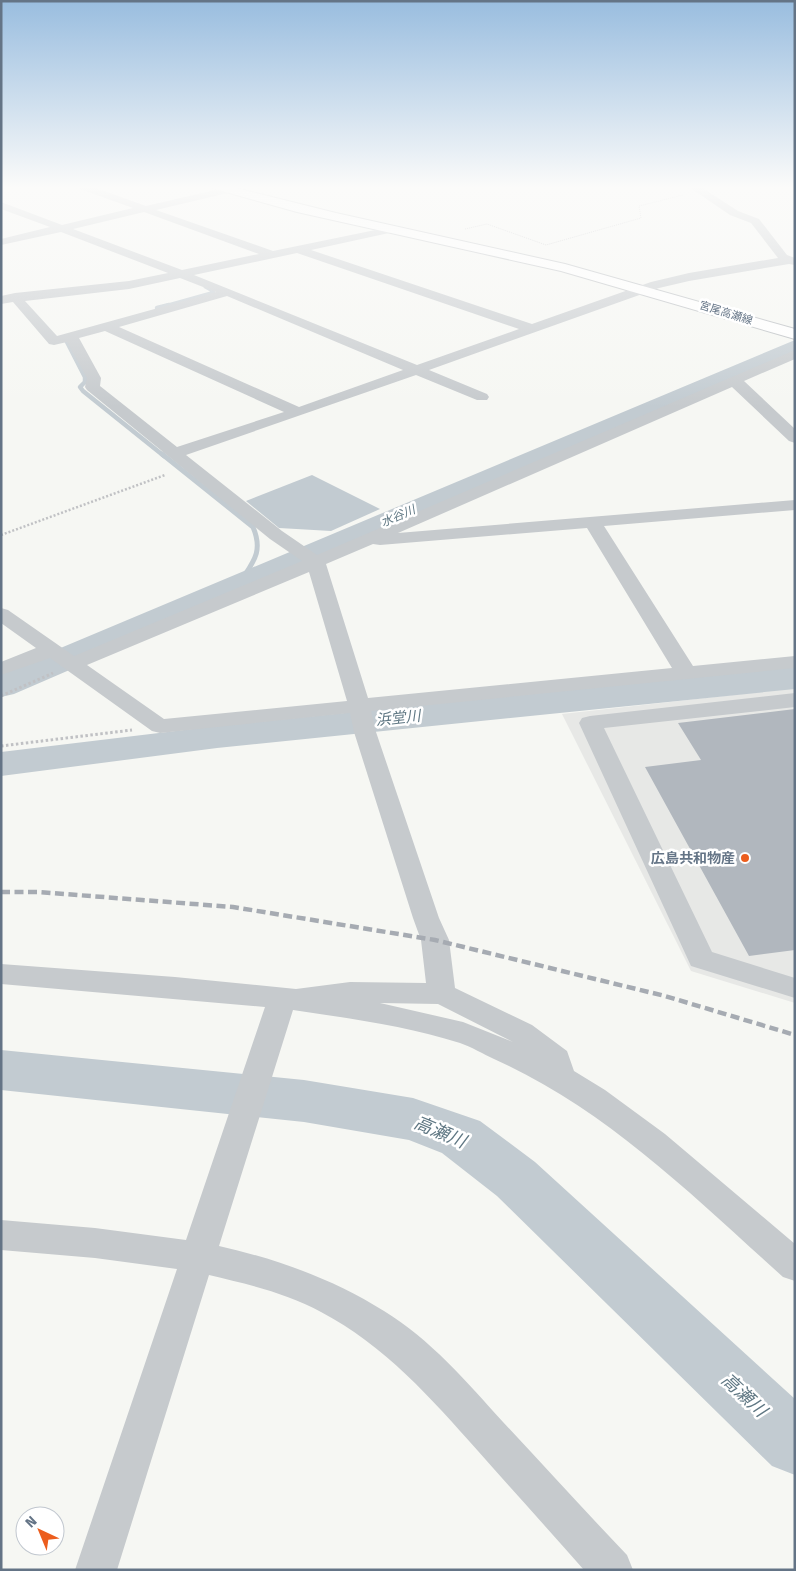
<svg xmlns="http://www.w3.org/2000/svg" width="796" height="1571" viewBox="0 0 796 1571" font-family="'Fira Sans','Noto Sans JP',sans-serif">
<rect width="100%" height="100%" fill="#f6f7f3"/>
<path fill="#e7e8e6" d="M795 688V1003L691 971 562 714Z"/>
<path fill="#c2cbd1" d="M312 475 380 509 331 531 279 528 246 501Z"/>
<g fill="none" stroke-linecap="round" stroke-linejoin="round">
<path stroke="#c2cbd1" stroke-width="3" d="M164 306 214 292 205 287"/>
<path stroke="#c2cbd1" stroke-width="4.5" d="M157 308 169 305
M66 340 85 377V382L80 387 83 391 164 456"/>
<path stroke="#c2cbd1" stroke-width="5" d="M162 454 253 527C264 553 252 563 239 584"/>
<path fill="#c2cbd1" fill-rule="evenodd" d="M795 340V356L14 694 1 697V673Z
M795 667V689L217 748 1 776V752L217 726Z
M1 1050 304 1080 413 1098 480 1121 535 1162 795 1399V1475L772 1466 497 1196 442 1153 409 1140 304 1122 1 1090Z"/>
</g>
<path fill="#b1b7be" d="M795 709V950L749 956 645 767 701 760 678 723Z"/>
<g fill="none" stroke-linecap="round" stroke-linejoin="round">
<defs>
<path id="major" d="M213 187H232L336 213 565 264 795 329V339L561 271 297 212 215 189Z"/>
</defs>
<use href="#major" stroke="#b7bbbf" stroke-width="2"/>
<path stroke="#c0c1c4" stroke-width="1" stroke-dasharray="1 1" stroke-linecap="butt" d="M465 229 487 224 546 245 641 218 639 206 683 195"/>
<path stroke="#c0c1c4" stroke-width="2.5" stroke-dasharray="2 2" stroke-linecap="butt" d="M1 535 165 475"/>
<path stroke="#c0c1c4" stroke-width="3" stroke-dasharray="2.5 2.5" stroke-linecap="butt" d="M1 696 53 673
M1 746 132 730"/>
<path fill="#c6cacd" fill-rule="evenodd" d="M79 187H93L146 206 228 187 232 188V192L156 210 273 251 385 228 389 229 391 231 389 233 311 250 532 324 651 282 689 273 778 258 751 223 730 215 689 187H701L738 211 759 219 787 255 795 258V265L789 264 689 281 659 288 429 370 487 394 489 397 487 400H477L416 375 186 455 282 531 317 555 795 350V359L744 381 795 429V443L789 441 732 387 398 533 795 500V510L604 526 693 666 795 656V668L371 711 376 732 439 918 449 940 455 988 532 1025 567 1051 574 1071 605 1090 665 1134 795 1244V1281L783 1277C693 1196 606 1109 494 1059 483 1054 472 1047 460 1043 406 1026 348 1018 293 1010L219 1246C277 1259 333 1279 384 1311 430 1339 467 1382 503 1422 544 1466 585 1511 627 1555L633 1570H584C549 1530 513 1491 478 1451 431 1398 384 1345 321 1312 286 1293 247 1284 209 1275L117 1570H75L177 1269 95 1258 1 1250V1220L95 1228 186 1240 265 1007 1 984V964L175 977 296 989 350 982 426 983 421 940 413 918 354 732 350 713 160 733 152 731 50 658 1 675V662L36 648 1 623V608L8 610 74 656 302 561 270 539 87 390 85 387 87 378 67 342 54 345 49 344 13 302 1 304V296L15 293 129 281 168 273 61 232 1 245V239L50 227 1 209V202L62 225 133 208 80 189ZM144 212 259 254 182 270 73 229ZM297 253 519 329 417 365 194 275ZM180 278 216 292 57 336 25 301 129 289ZM227 296 403 370 299 407 119 327ZM105 331 284 412 177 447 100 386 101 378 79 338ZM587 528 672 668 368 698 326 564 373 544 380 545ZM309 572 347 701 164 719 87 665ZM380 1003 438 1004 513 1042 463 1022Z
M795 693V707L604 728 712 952 795 978V998L691 966 579 723 582 718 590 716Z"/>
<use href="#major" fill="#fff" fill-rule="evenodd"/>
<path stroke="#a6abb2" stroke-width="4.5" stroke-dasharray="9 4.5" stroke-linecap="butt" d="M1 892H38L233 907 435 940 665 996 795 1035"/>
</g>
<linearGradient id="sky" x2="0" y2="1"><stop stop-color="#99bddf"/><stop offset="0.46" stop-color="#fbfbfa"/><stop offset="1" stop-color="#fbfbfa" stop-opacity="0"/></linearGradient>
<rect width="796" height="407" fill="url(#sky)"/>
<circle fill="#ec5d1d" stroke="#fff" stroke-width="2" cx="745" cy="858" r="5"/>
<g text-anchor="middle" dominant-baseline="central" stroke-width="5" stroke-linejoin="round" paint-order="stroke">
<g font-size="11" fill="#647486" stroke="#fff">
<text transform="translate(726 313) rotate(17)">宮尾高瀬線</text>
</g>
<g font-size="12" font-style="italic" fill="#5f7783" stroke="#fff">
<text transform="translate(398 516) rotate(-23)">水谷川</text>
</g>
<g font-size="14" font-weight="bold" fill="#647486" stroke="#fff" text-anchor="end">
<text x="735" y="858">広島共和物産</text>
</g>
<g font-size="15" font-style="italic" fill="#5f7783" stroke="#fff">
<text transform="translate(398 718) rotate(-6)">浜堂川</text>
</g>
<g font-size="18" font-style="italic" fill="#5f7783" stroke="#fff">
<text transform="translate(440 1132) rotate(23)">高瀬川</text>
<text transform="translate(744 1395) rotate(43)">高瀬川</text>
</g>
</g>
<rect width="796" height="1571" fill="none" stroke="#647486" stroke-width="5"/>
<g transform="translate(40 1531) rotate(316)"><circle r="24" fill="#ffffff" stroke="#c1c7cf"/>
<path d="M0-4L9 19L0 12L-9 19Z" fill="#ec5d1d"/>
<text y="-8" font-size="14" font-weight="bold" text-anchor="middle" fill="#647486">N</text>
</g>
</svg>
